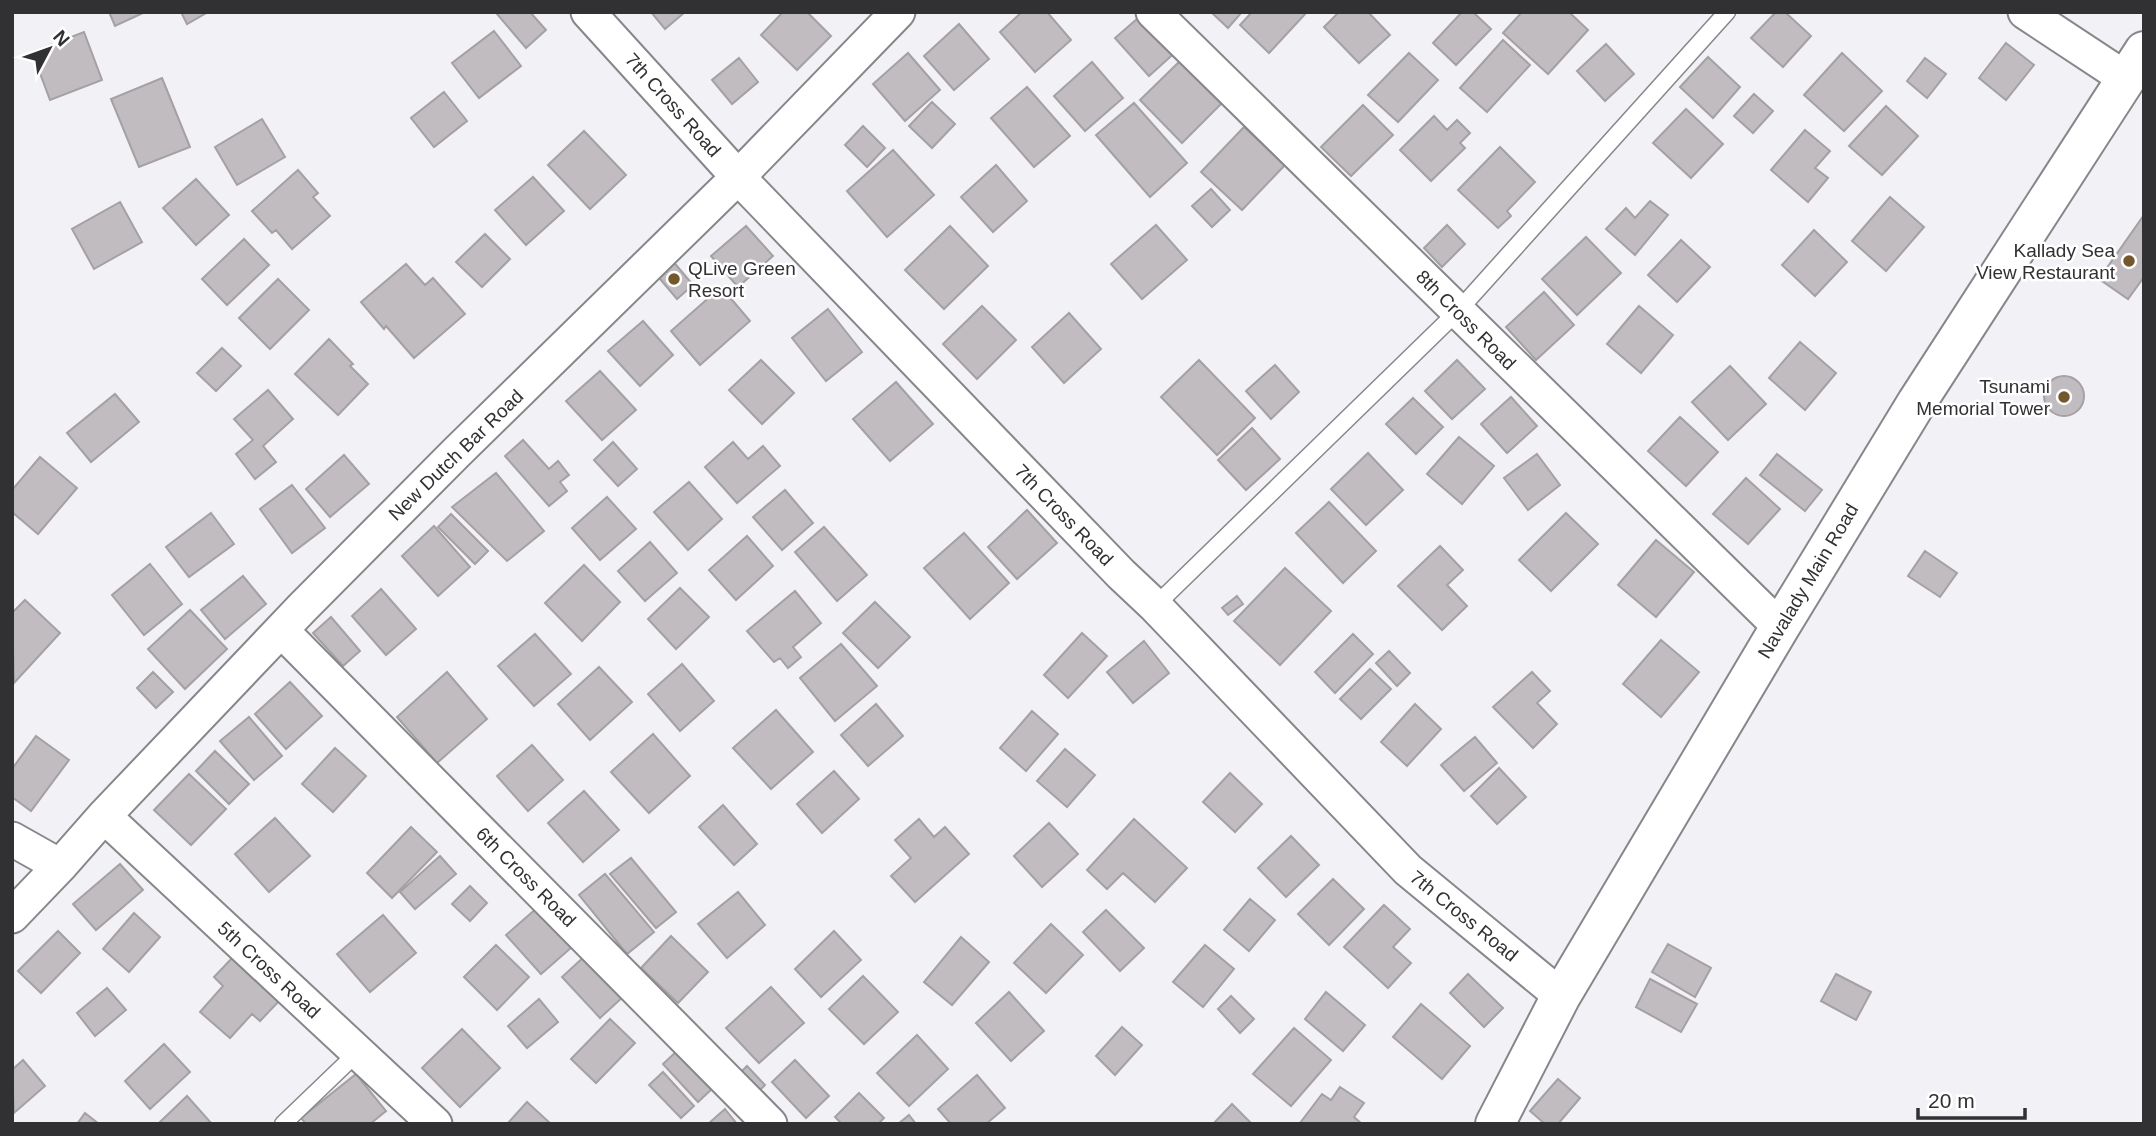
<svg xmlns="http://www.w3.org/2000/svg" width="2156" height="1136" viewBox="0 0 2156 1136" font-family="Arial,sans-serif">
<rect width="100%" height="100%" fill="#f1f1f6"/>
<path fill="#c0bcc0" stroke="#a4a0a4" stroke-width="2" d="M109 12H145L115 26Z
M181 12H208L187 24Z
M499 12H530L546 30 526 48 497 14Z
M651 12H685L665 29Z
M783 12H807L831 36 797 70 761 35Z
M1022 12H1047L1071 40 1035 72 1000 32Z
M1145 12 1179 49 1149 76 1115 38Z
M1211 12H1242L1228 28Z
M1252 12H1307L1269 53 1240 25Z
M1339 12H1368L1390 35 1359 63 1324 27Z
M1462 12H1473L1491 29 1456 65 1433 43Z
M1522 12H1569L1588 30 1548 74 1503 33Z
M1776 12H1785L1811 36 1783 67 1751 38Z
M959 24 989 59 954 90 924 56Z
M494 31 521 66 479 98 452 63Z
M84 32 102 80 50 100 32 52Z
M1503 40 1530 65 1487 112 1460 88Z
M2006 43 2034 65 2006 100 1979 78Z
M1606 44 1634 74 1605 101 1577 71Z
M908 53 940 90 905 121 873 84Z
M1409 53 1438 80 1398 122 1368 95Z
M1842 53 1882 91 1844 131 1804 95Z
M1708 57 1740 87 1713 118 1680 87Z
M739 58 758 82 732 104 712 80Z
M1925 58 1946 74 1927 98 1907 81Z
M1180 61 1222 103 1182 143 1140 100Z
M1092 62 1123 98 1085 131 1054 96Z
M162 78 190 147 139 167 111 99Z
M1027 87 1070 136 1034 167 991 118Z
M444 92 467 121 434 147 411 118Z
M1754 94 1773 111 1753 133 1734 116Z
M932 102 955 124 932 148 909 126Z
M1134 103 1187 163 1150 197 1096 135Z
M1363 105 1393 135 1351 176 1321 147Z
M1886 106 1918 136 1882 175 1849 146Z
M1686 109 1723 144 1691 178 1653 143Z
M1434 116 1447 130 1457 120 1470 133 1460 143 1465 148 1431 181 1400 150Z
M262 119 285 157 237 185 215 147Z
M863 126 885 148 867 167 845 145Z
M1244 127 1285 165 1242 210 1201 172Z
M1805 130 1830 151 1815 168 1828 178 1808 202 1771 170Z
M584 131 626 175 590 209 548 165Z
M1500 147 1535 182 1507 211 1511 216 1498 228 1458 190Z
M893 150 934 195 887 237 847 191Z
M996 165 1027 201 993 232 961 197Z
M298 170 318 193 313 197 330 216 292 249 276 230 272 233 252 211Z
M533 177 564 211 526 245 495 210Z
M196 179 229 215 196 245 163 208Z
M1211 189 1230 210 1212 227 1192 206Z
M1890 197 1924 227 1886 271 1852 241Z
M1650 201 1668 215 1635 255 1606 229 1626 208 1635 218Z
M120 202 142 242 94 269 72 229Z
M2144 215V277L2128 299 2099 279Z
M1156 225 1187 260 1142 299 1111 264Z
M1447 225 1465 244 1442 267 1424 248Z
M746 226 773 256 738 287 711 256Z
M950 226 988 266 944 309 905 270Z
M1814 230 1847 262 1815 296 1782 265Z
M485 234 510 259 482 287 456 262Z
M1586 237 1621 273 1577 315 1542 279Z
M244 239 269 265 227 305 202 279Z
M1681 240 1710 267 1677 302 1648 275Z
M671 259 693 285 677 299 655 273Z
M406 264 425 285 433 278 465 314 414 358 386 326 384 329 361 302Z
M278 279 309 310 270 349 239 318Z
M721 287 750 321 700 365 671 331Z
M1544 292 1574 325 1536 360 1506 327Z
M982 306 1016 340 977 379 943 344Z
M1639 306 1673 335 1641 373 1607 344Z
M828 309 862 352 826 381 792 338Z
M1069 313 1101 349 1064 383 1032 347Z
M643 321 673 355 640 386 608 351Z
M329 339 353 364 350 366 368 384 338 415 295 374Z
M1800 342 1836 373 1805 410 1769 378Z
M222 348 241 366 216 391 197 373Z
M761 360 794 393 762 424 729 390Z
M1199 360 1255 418 1217 455 1161 397Z
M1457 360 1485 389 1452 419 1425 391Z
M1275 365 1299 392 1271 419 1246 391Z
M1730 366 1766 404 1728 440 1692 402Z
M600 371 636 410 602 440 566 401Z
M2044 396a20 20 0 1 1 40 0a20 20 0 1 1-40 0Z
M896 382 933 424 890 461 853 419Z
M268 390 293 419 263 446 276 462 255 479 236 454 253 440 234 419Z
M115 394 139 422 91 462 67 433Z
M1511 397 1537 426 1507 453 1481 424Z
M1413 398 1443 427 1416 454 1386 424Z
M1680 417 1718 452 1686 486 1648 451Z
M1252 428 1280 459 1246 490 1218 460Z
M1459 437 1494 466 1462 504 1427 474Z
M523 440 549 469 558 461 569 475 560 482 567 491 549 506 505 456Z
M613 442 637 469 618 486 594 460Z
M733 442 748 459 763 446 780 466 737 503 705 467Z
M1368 453 1403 490 1366 525 1331 489Z
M1537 454 1560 485 1528 510 1504 478Z
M1777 454 1822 490 1805 511 1760 475Z
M344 455 369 484 330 517 306 489Z
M40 457 77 488 38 534 12 512V490Z
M496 473 544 531 507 561 452 507Z
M1746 478 1780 509 1748 544 1713 514Z
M689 482 722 519 688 550 654 512Z
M292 485 325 528 292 553 260 509Z
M785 490 813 523 782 550 753 517Z
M607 497 636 529 600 560 572 528Z
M1329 502 1376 551 1343 583 1296 533Z
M1027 510 1057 543 1017 579 988 547Z
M211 513 234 544 189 577 166 547Z
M1566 513 1598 544 1551 591 1519 560Z
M451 514 488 551 475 564 438 527Z
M434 526 470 567 438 596 402 556Z
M824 527 867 575 837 601 795 552Z
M964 533 1009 583 970 619 924 568Z
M747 536 773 566 736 600 709 570Z
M1656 540 1694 572 1656 617 1618 585Z
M650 542 677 573 645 601 618 571Z
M1440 546 1463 570 1447 585 1467 606 1442 630 1398 586Z
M1925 551 1957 573 1940 597 1908 576Z
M150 564 182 604 144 635 112 595Z
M584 565 620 602 582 641 545 603Z
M1285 568 1331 611 1280 665 1234 621Z
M243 576 266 604 225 639 201 610Z
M680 588 709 617 676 649 648 619Z
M381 589 416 629 386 655 352 616Z
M795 591 821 623 793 647 801 657 788 668 780 658 774 662 747 631Z
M1237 596 1243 604 1228 615 1222 608Z
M25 600 60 633 14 683 12 613Z
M875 602 910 637 878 668 843 633Z
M190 610 227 649 185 689 148 649Z
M331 617 360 651 343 666 313 633Z
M1082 633 1107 656 1068 698 1044 675Z
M535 634 571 674 534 706 498 666Z
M1353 634 1373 654 1335 693 1315 672Z
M1661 640 1699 672 1661 717 1623 684Z
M1144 641 1169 673 1133 703 1107 672Z
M841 644 877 686 835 721 800 678Z
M1389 651 1410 673 1397 686 1376 663Z
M682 664 714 701 680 731 648 694Z
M599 667 632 702 590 740 558 704Z
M1370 669 1391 689 1361 719 1340 699Z
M153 672 173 692 156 708 137 688Z
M447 672 487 719 437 763 397 717Z
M1532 672 1550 691 1537 703 1557 724 1533 748 1493 707Z
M290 682 322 716 286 749 255 714Z
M876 704 903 736 868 766 841 735Z
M1415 704 1441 729 1407 766 1381 742Z
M776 710 813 752 771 789 733 748Z
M1032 711 1058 734 1026 771 1000 748Z
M249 717 282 756 254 780 220 741Z
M653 734 690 776 649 813 611 772Z
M36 736 69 760 31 811 12 797V769Z
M1475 737 1497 763 1464 791 1441 765Z
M532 745 563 780 528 811 497 776Z
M335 748 366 776 333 812 302 784Z
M1065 749 1095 775 1067 807 1037 781Z
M215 751 249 784 229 804 196 771Z
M1499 768 1526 797 1497 824 1471 796Z
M834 771 859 799 822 833 797 804Z
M1230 773 1262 804 1235 832 1203 802Z
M189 774 226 809 191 845 154 810Z
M584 791 619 830 583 862 548 823Z
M723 805 757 844 734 865 699 827Z
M275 818 310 856 269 892 235 854Z
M919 819 934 837 945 827 969 854 915 902 891 876 911 858 895 840Z
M1134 819 1187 868 1155 902 1123 873 1107 889 1087 870Z
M1049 823 1078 854 1042 887 1014 856Z
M411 827 437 852 392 898 367 873Z
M1291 836 1319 865 1286 897 1258 868Z
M440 856 456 874 415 909 400 892Z
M631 858 676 912 656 928 610 874Z
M120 864 143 890 96 930 73 904Z
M605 874 654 932 627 954 579 895Z
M1333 879 1364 909 1329 945 1298 914Z
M470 886 487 903 470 921 452 904Z
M738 892 765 925 727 958 698 924Z
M1250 899 1275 920 1249 951 1224 930Z
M1384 905 1410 929 1393 947 1411 963 1388 988 1344 947Z
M537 908 572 947 541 974 506 935Z
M1106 910 1144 948 1120 971 1083 932Z
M134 913 160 937 129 972 103 949Z
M383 915 416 953 370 992 337 954Z
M1051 924 1083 955 1046 993 1014 963Z
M58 931 80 953 41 993 18 971Z
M834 931 861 960 821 997 795 969Z
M671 936 708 972 678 1003 641 968Z
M961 937 989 962 952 1005 924 982Z
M1668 944 1711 968 1695 997 1652 972Z
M496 945 529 977 497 1010 464 977Z
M1205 945 1234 969 1203 1007 1173 982Z
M235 955 281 999 260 1021 252 1014 230 1038 200 1012 223 986 214 977Z
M586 955 624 996 600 1018 562 977Z
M1468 974 1503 1008 1484 1027 1450 993Z
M1836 974 1871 992 1856 1020 1821 1001Z
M863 976 898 1012 864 1044 829 1009Z
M1650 979 1697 1004 1681 1032 1636 1007Z
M771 987 804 1023 759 1063 726 1028Z
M107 988 126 1010 95 1036 77 1013Z
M1009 992 1044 1031 1011 1061 976 1023Z
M1326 992 1365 1025 1343 1051 1305 1019Z
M1231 996 1254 1019 1240 1033 1218 1009Z
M539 999 558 1022 527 1048 508 1026Z
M1421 1004 1470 1046 1442 1079 1393 1037Z
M610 1019 635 1043 596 1083 571 1059Z
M1122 1027 1142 1045 1115 1075 1096 1056Z
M1294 1028 1331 1060 1291 1106 1253 1074Z
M462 1029 500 1068 460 1107 422 1068Z
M917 1035 948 1069 909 1106 877 1073Z
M164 1044 190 1072 150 1109 125 1081Z
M678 1050 713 1088 698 1102 663 1064Z
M23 1060 45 1086 14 1113 12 1070Z
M795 1060 829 1096 806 1118 772 1082Z
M747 1066 765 1085 752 1098 734 1079Z
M663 1072 694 1106 681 1118 649 1085Z
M356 1074 386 1111 370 1124H306L301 1118Z
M977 1075 1005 1108 986 1124H951L938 1109Z
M1558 1079 1580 1098 1558 1124H1545L1530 1111Z
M1340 1087 1364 1103 1354 1117 1362 1124 1300 1123 1322 1094 1331 1100Z
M859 1093 884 1118 878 1124H842L835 1117Z
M187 1096 212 1124H161L160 1122Z
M527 1102 551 1124H507Z
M1232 1104 1252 1124H1213Z
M725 1109 737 1124H708Z
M85 1113 99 1124H77Z
M909 1115 916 1124H898Z"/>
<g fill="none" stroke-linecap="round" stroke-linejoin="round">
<defs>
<path id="service" d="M1155 606 1458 311 1727 12
M283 1124 358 1052"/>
<path id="minor" d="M588 12 738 177 1121 574 1155 606 1408 870 1561 996
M1153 12 1780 627
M2025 12 2125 78
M282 631 770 1124
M104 816 435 1124
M12 839 60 866 104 816 302 608 456 453 738 177 898 12
M12 916 60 866"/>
<path id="tertiary" d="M1495 1124 1561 996 1780 627 1917 402 2144 51"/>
</defs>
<use href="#service" stroke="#87878b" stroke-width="19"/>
<use href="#minor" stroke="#87878b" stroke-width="37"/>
<use href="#tertiary" stroke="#87878b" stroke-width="42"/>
<use href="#service" stroke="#fff" stroke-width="16"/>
<use href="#minor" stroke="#fff" stroke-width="33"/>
<use href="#tertiary" stroke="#fff" stroke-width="38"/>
</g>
<g fill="#74582b" stroke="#fff" stroke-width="2.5">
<circle cx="2129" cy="261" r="7"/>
<circle cx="674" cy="279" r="7"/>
<circle cx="2064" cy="397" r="7"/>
</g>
<g text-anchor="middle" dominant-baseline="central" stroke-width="5" stroke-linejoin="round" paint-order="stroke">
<g font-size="19" fill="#313133" stroke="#fff">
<text transform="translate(673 105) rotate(48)">7th Cross Road</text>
<text transform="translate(1466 320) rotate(45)">8th Cross Road</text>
<text transform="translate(456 455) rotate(-44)">New Dutch Bar Road</text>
<text transform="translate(1064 515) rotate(46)">7th Cross Road</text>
<text transform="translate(1808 581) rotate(-59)">Navalady Main Road</text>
<text transform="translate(526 877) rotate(45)">6th Cross Road</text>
<text transform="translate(1464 916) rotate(39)">7th Cross Road</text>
<text transform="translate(269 970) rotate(43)">5th Cross Road</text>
</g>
<g font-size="19" fill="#313133" stroke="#fff" text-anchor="end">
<text x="2115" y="250">Kallady Sea<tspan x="2115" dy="22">View Restaurant</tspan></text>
<text x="688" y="268" text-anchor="start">QLive Green<tspan x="688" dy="22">Resort</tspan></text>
<text x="2050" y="386">Tsunami<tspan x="2050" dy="22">Memorial Tower</tspan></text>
</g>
</g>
<rect width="2156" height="1136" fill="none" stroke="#313133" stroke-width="28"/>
<g transform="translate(49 49) rotate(49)" stroke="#ffffff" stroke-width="5" paint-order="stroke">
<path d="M0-5L12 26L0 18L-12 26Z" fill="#313133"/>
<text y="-10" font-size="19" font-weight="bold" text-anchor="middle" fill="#313133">N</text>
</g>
<path d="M1918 1108v10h107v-10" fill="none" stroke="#313133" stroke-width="3.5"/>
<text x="1928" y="1108" font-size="21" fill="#313133" stroke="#ffffff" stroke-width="5" paint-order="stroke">20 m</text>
</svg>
